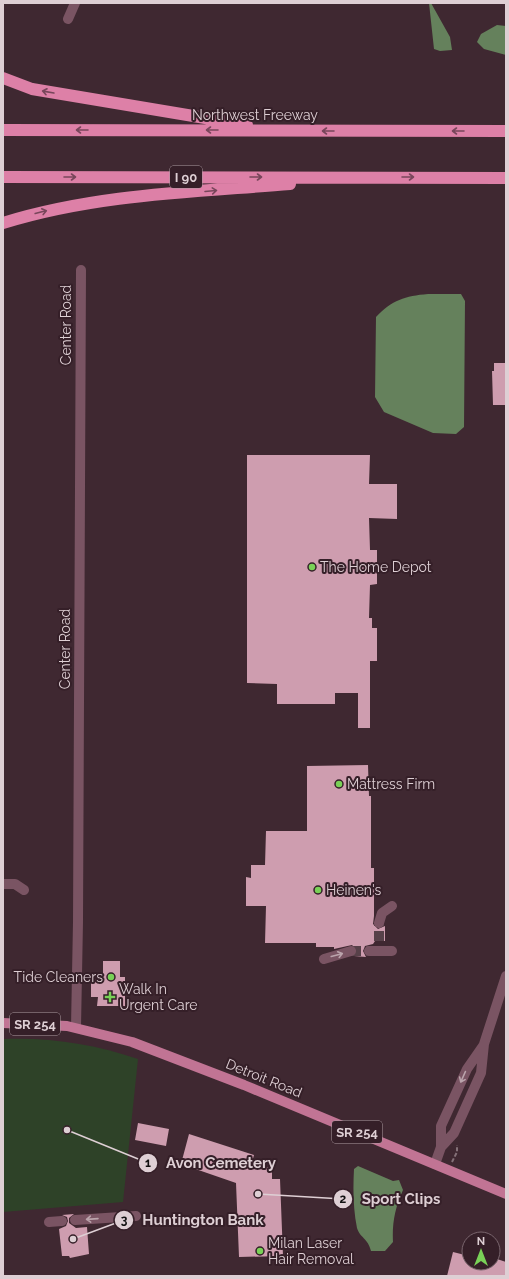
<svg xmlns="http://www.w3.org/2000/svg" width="509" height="1279" viewBox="0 0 509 1279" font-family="Raleway,sans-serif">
<rect width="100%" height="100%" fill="#3f2831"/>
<path fill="#2e4228" d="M3 1039C49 1037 95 1044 138 1059L123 1202 3 1212Z"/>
<path fill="#65815c" d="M429 3H431L450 37 452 50 440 51 434 49Z
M497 25 506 26V55L484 49 477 42 481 34Z
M428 294H461L465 301 464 427 456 434 433 433 384 412 375 397 376 317C392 300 405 296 428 294Z
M358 1166 393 1181 399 1180 403 1190C395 1208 392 1223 393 1242L385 1251H371C368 1238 360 1238 357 1228 353 1209 353 1187 354 1169Z"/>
<path fill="#ce9daf" d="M494 363H506V405H493L492 371H494Z
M247 455H370L369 484H397V519L369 518 370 550H377V584L370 585 369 618H372V628H377V661H370V728H358V693H335V704H277V684L247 683Z
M368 765 369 796H371V868H374V916L373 924 378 929 385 926V941H375L373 944 365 946 363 951 366 957 354 956 357 950 352 945 334 949V947H316V943H265L266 906H246V877L251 878V865H265L266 831H307V766Z
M103 961H120V977H125V1006H97L98 997H91V979H98V976H103Z
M138 1123 169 1129 166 1146 135 1140Z
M189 1134 254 1155 252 1162 272 1169V1179H280L283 1256 239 1257 236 1183 181 1164Z
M74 1214 69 1218V1223L76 1228 87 1227 89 1254 70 1258 69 1256H62L59 1229 66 1226 68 1221 67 1217 62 1215Z
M453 1252 469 1256V1263H496L497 1259 506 1262V1276H447Z"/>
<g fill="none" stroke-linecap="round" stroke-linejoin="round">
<path stroke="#574149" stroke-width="10" stroke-dasharray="10 5" stroke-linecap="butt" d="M379 941V923
M351 951H369"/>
<path stroke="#847178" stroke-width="2" stroke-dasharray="4 2" stroke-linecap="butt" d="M452 1162 457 1152V1145"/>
<path stroke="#7a5463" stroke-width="10" d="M68 19 75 3
M3 884H15L24 890
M379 923 382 913 392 906
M369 951H392
M324 959 351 951
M76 1027 78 922 81 270
M441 1147 454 1133 481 1073 484 1044 506 976
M435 1164 441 1147V1126L467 1069 483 1046
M75 1220 136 1216
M49 1222 62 1221"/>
<path stroke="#c17494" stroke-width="10" d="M3 1023 67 1026 132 1042 244 1085 506 1194"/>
<path stroke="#dd80a7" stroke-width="12" d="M3 78 32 89 247 125
M3 130 506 131
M3 177 506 178
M3 223C96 194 194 192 290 184"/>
</g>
<defs><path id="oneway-shaft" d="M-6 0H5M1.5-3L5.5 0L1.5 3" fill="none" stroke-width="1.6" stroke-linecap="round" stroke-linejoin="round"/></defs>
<g stroke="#78465b">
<use href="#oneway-shaft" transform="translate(48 92) rotate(-170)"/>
<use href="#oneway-shaft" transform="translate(82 130) rotate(-180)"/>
<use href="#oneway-shaft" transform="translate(212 130) rotate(-180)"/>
<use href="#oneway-shaft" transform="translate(328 131) rotate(-180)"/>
<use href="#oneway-shaft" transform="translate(458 131) rotate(-180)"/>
<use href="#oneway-shaft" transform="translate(70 177)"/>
<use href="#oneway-shaft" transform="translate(256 177)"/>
<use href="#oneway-shaft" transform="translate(408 177)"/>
<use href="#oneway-shaft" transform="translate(211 191) rotate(-5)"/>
<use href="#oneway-shaft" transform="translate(41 212) rotate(-14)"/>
</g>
<g stroke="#bba4ac">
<use href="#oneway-shaft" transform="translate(337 955) rotate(-15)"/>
<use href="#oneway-shaft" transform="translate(463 1077) rotate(114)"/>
<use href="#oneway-shaft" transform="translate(92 1219) rotate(176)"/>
</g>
<g fill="#79d157" stroke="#351f28" stroke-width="1.5">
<circle cx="312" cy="567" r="4"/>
<circle cx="339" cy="784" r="4"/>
<circle cx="318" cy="890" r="4"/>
<circle cx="111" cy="977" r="4"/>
<path d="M108 991h4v4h4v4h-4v4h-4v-4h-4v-4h4z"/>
<circle cx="260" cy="1251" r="4"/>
</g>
<g text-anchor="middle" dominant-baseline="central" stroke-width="4" stroke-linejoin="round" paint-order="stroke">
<g fill="#351f28" stroke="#ab9aa0" stroke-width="1">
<rect x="170" y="166" width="32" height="22" rx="3"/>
<rect x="10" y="1013" width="50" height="22" rx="3"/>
<rect x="332" y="1121" width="50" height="22" rx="3"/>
</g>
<g font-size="13" font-weight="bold" fill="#decfd4">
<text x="186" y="177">I 90</text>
<text x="35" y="1024">SR 254</text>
<text x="357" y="1132">SR 254</text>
</g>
<g font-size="14" fill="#decfd4" stroke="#351f28">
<text x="255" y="115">Northwest Freeway</text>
<text transform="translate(66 325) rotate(-90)">Center Road</text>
<text transform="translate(65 649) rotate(-90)">Center Road</text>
<text transform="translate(264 1078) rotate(22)">Detroit Road</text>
</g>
<g font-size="14" fill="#decfd4" stroke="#351f28" text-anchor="start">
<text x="320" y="567">The Home Depot</text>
<text x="347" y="784">Mattress Firm</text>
<text x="326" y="890">Heinen's</text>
<text x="103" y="977" text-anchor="end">Tide Cleaners</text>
<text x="119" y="989">Walk In<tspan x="119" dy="16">Urgent Care</tspan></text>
<text x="268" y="1243">Milan Laser<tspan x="268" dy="16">Hair Removal</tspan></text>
</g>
</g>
<path fill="none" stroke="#decfd4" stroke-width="1.5" d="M67 1130L148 1163M258 1194L343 1199M73 1239L124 1220"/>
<g fill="#decfd4" stroke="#351f28" stroke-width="1.5">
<circle cx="67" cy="1130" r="4"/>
<circle cx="258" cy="1194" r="4"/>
<circle cx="73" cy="1239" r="4"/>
<circle cx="148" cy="1163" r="10"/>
<circle cx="343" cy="1199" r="10"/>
<circle cx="124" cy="1220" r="10"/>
</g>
<g font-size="12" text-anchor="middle" font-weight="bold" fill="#111">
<text x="148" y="1167">1</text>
<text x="343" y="1203">2</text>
<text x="124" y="1224">3</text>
</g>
<g font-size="15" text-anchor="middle" font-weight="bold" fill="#decfd4" stroke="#351f28" stroke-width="4" stroke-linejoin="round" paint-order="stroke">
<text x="221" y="1168">Avon Cemetery</text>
<text x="401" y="1204">Sport Clips</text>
<text x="203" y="1225">Huntington Bank</text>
</g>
<rect width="509" height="1279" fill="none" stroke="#decfd4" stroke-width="8"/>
<g transform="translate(481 1251)"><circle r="19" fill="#351f28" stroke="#79656d"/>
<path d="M0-3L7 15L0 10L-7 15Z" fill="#79d157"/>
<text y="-6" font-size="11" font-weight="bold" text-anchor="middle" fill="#decfd4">N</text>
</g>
</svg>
